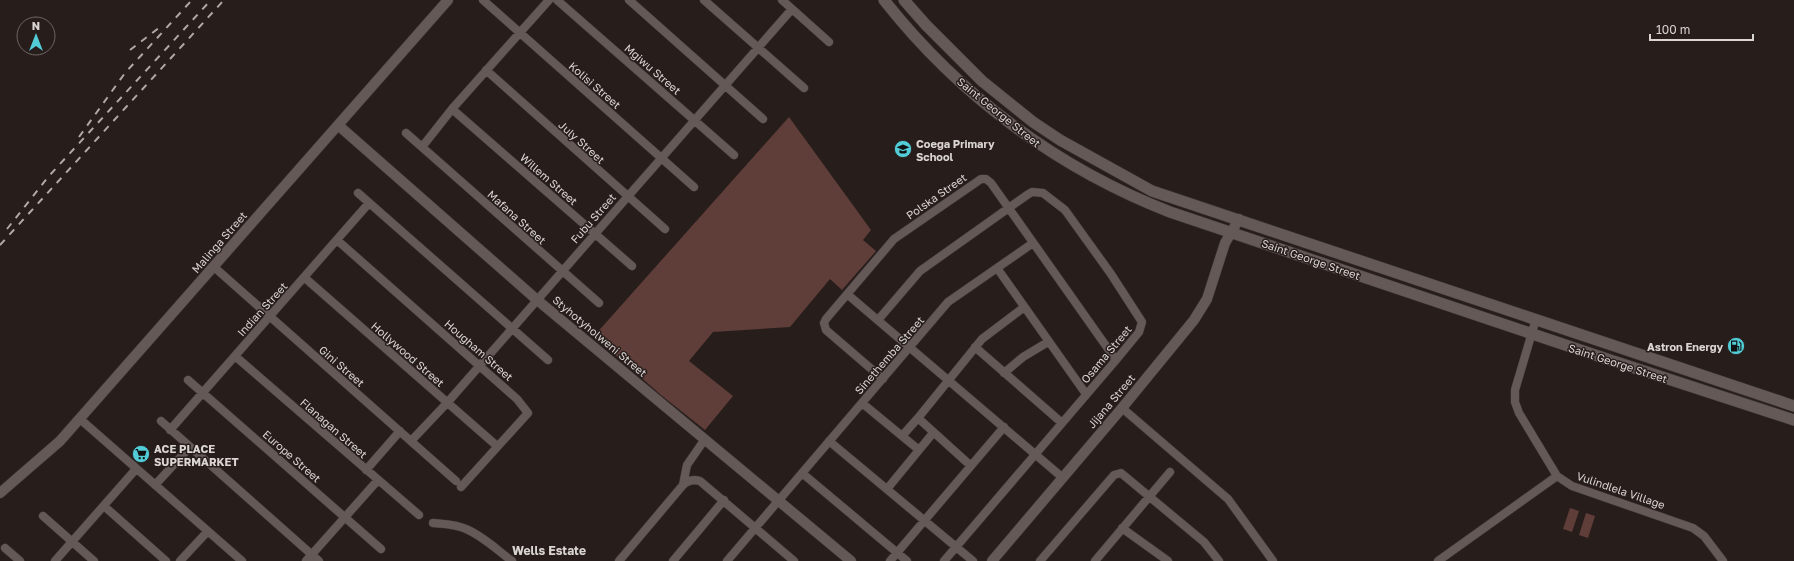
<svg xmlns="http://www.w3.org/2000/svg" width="1794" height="561" viewBox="0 0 1794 561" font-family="'Golos Text',sans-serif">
<rect width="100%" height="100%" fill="#271e1c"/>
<path fill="#5f3d39" d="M789 117 871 230 863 240 876 251 842 290 830 279 790 327 713 332 689 361 733 396 705 430 661 395 594 336Z
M1570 508 1579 511 1572 532 1563 529Z
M1586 513 1595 516 1588 538 1579 535Z"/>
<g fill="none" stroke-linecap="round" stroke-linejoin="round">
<defs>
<path id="minor" d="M483 0 694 187
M557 0 734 155
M629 0 763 119
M704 0 804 88
M782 0 829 42
M486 70 665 229
M452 109 632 266
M406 133 599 303
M422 147 452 109 549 0
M358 193 548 360
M337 240 517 399 528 413 461 487
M214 267 456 481
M997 268 1086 394
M305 278 497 446
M847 294 1063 478
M1536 319 1515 390V402L1519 413 1557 476 1572 486 1693 528 1704 536 1723 561
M878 320 920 271 1027 195 1032 192 1043 193 1065 210 1111 274 1142 322 1139 332 1116 360 944 561
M975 347 1062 423
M235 356 419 515
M1004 373 1023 357 1048 342
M883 379 826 330 824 323 826 319 894 239 981 179H986L991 183 1116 360
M188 380 381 549
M862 403 919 450
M1122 408 1228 499 1273 561
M80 419 242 561
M161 421 319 561
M170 430 369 203
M902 436 918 418
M411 441 447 403 792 9
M829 441 973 561
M971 466 918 418 982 339 1023 308
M366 470 400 431
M802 473 907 561
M155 485 190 447
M683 485 687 465 705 439
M887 489 933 433
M104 506 166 561
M43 516 94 561
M433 523C444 524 456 524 466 529 483 536 497 550 512 561
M1122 528 1168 561
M5 548 20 561
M55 561 136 469
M180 561 208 531
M306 561 378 480
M619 561 683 485C688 480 693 479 700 481L794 561
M673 561 724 500
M727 561 948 302 1033 243
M890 561 1004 427
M1040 561 1114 475 1121 473 1204 542 1219 561
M1095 561 1170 472
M1438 561 1557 476"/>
<path id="tertiary" d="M338 125 536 299 851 561
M0 493 60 441 448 0
M992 561 1122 408 1194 320 1207 299 1225 243 1239 219"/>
<path id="secondary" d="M884 0C959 95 1057 168 1170 212L1607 359 1794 420
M904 0 926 25 982 81 1033 122 1060 140 1152 191 1794 406"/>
</defs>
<use href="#minor" stroke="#403938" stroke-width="9"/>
<use href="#tertiary" stroke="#403938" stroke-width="11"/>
<use href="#secondary" stroke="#403938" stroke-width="12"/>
<use href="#minor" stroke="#655958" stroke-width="8"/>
<use href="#tertiary" stroke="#655958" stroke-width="10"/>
<use href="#secondary" stroke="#655958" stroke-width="11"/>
<path stroke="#afa9a7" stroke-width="2" stroke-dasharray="7 7" stroke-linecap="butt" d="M130 50 160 27
M79 137 125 73 192 0
M7 229 48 177 211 0
M0 245 224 0"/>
</g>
<defs>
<symbol id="school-disc" viewBox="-11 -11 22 22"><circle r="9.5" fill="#52ccd6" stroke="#271e1c"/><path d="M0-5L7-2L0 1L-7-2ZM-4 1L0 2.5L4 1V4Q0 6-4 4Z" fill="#111"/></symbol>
<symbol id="fuel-disc" viewBox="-11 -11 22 22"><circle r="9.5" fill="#52ccd6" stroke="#271e1c"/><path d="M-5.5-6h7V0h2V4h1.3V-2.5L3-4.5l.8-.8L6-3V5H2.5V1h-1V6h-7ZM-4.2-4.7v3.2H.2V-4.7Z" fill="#111"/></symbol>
<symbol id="supermarket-disc" viewBox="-11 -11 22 22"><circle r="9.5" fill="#52ccd6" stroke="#271e1c"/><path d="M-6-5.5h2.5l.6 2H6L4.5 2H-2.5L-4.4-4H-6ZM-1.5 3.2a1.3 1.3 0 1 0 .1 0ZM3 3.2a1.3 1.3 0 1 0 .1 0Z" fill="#111"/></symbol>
</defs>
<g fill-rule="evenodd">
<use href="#school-disc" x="893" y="139" width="20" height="20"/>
<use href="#fuel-disc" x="1726" y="336" width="20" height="20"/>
<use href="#supermarket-disc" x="131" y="444" width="20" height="20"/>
</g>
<g text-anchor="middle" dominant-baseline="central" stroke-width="3" stroke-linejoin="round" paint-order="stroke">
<g font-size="11" fill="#dad4d3" stroke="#271e1c">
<text transform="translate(653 69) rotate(41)">Mgiwu Street</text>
<text transform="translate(595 85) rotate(41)">Kolisi Street</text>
<text transform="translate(999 112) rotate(39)">Saint George Street</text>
<text transform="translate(582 142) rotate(42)">July Street</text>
<text transform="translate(549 179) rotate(41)">Willem Street</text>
<text transform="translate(936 196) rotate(-35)">Polska Street</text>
<text transform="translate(517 217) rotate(42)">Mafana Street</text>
<text transform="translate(593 218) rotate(-49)">Fubu Street</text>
<text transform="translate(219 242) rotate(-49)">Malinga Street</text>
<text transform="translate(1311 259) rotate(19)">Saint George Street</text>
<text transform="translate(262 309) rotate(-48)">Indian Street</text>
<text transform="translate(600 336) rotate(40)">Styhotyholweni Street</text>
<text transform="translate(479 350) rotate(41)">Hougham Street</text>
<text transform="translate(408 354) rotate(41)">Hollywood Street</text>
<text transform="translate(1106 354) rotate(-50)">Osama Street</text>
<text transform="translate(889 355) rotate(-49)">Sinethemba Street</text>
<text transform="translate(1618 363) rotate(18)">Saint George Street</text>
<text transform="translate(342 366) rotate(41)">Gini Street</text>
<text transform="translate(1111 401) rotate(-50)">Jijana Street</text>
<text transform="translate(334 428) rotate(41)">Flanagan Street</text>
<text transform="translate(292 456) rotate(41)">Europe Street</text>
<text transform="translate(1621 490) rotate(19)">Vulindlela Village</text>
</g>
<g font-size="11" font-weight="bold" fill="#dad4d3" stroke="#271e1c" text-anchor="start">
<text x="916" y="143">Coega Primary<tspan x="916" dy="13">School</tspan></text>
<text x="1723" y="346" text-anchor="end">Astron Energy</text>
<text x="154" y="448">ACE PLACE<tspan x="154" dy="13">SUPERMARKET</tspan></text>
</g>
<g font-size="12" font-weight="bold" fill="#dad4d3" stroke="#271e1c">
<text x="549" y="550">Wells Estate</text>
</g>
</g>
<g transform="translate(36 36)"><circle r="19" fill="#271e1c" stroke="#6f6765"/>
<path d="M0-3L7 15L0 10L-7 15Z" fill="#52ccd6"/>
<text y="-6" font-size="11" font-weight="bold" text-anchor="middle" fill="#dad4d3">N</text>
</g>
<path d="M1650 34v6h103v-6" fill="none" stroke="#dad4d3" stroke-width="2"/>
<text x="1656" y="34" font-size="12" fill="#dad4d3" stroke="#271e1c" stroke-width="3" paint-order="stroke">100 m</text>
</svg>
